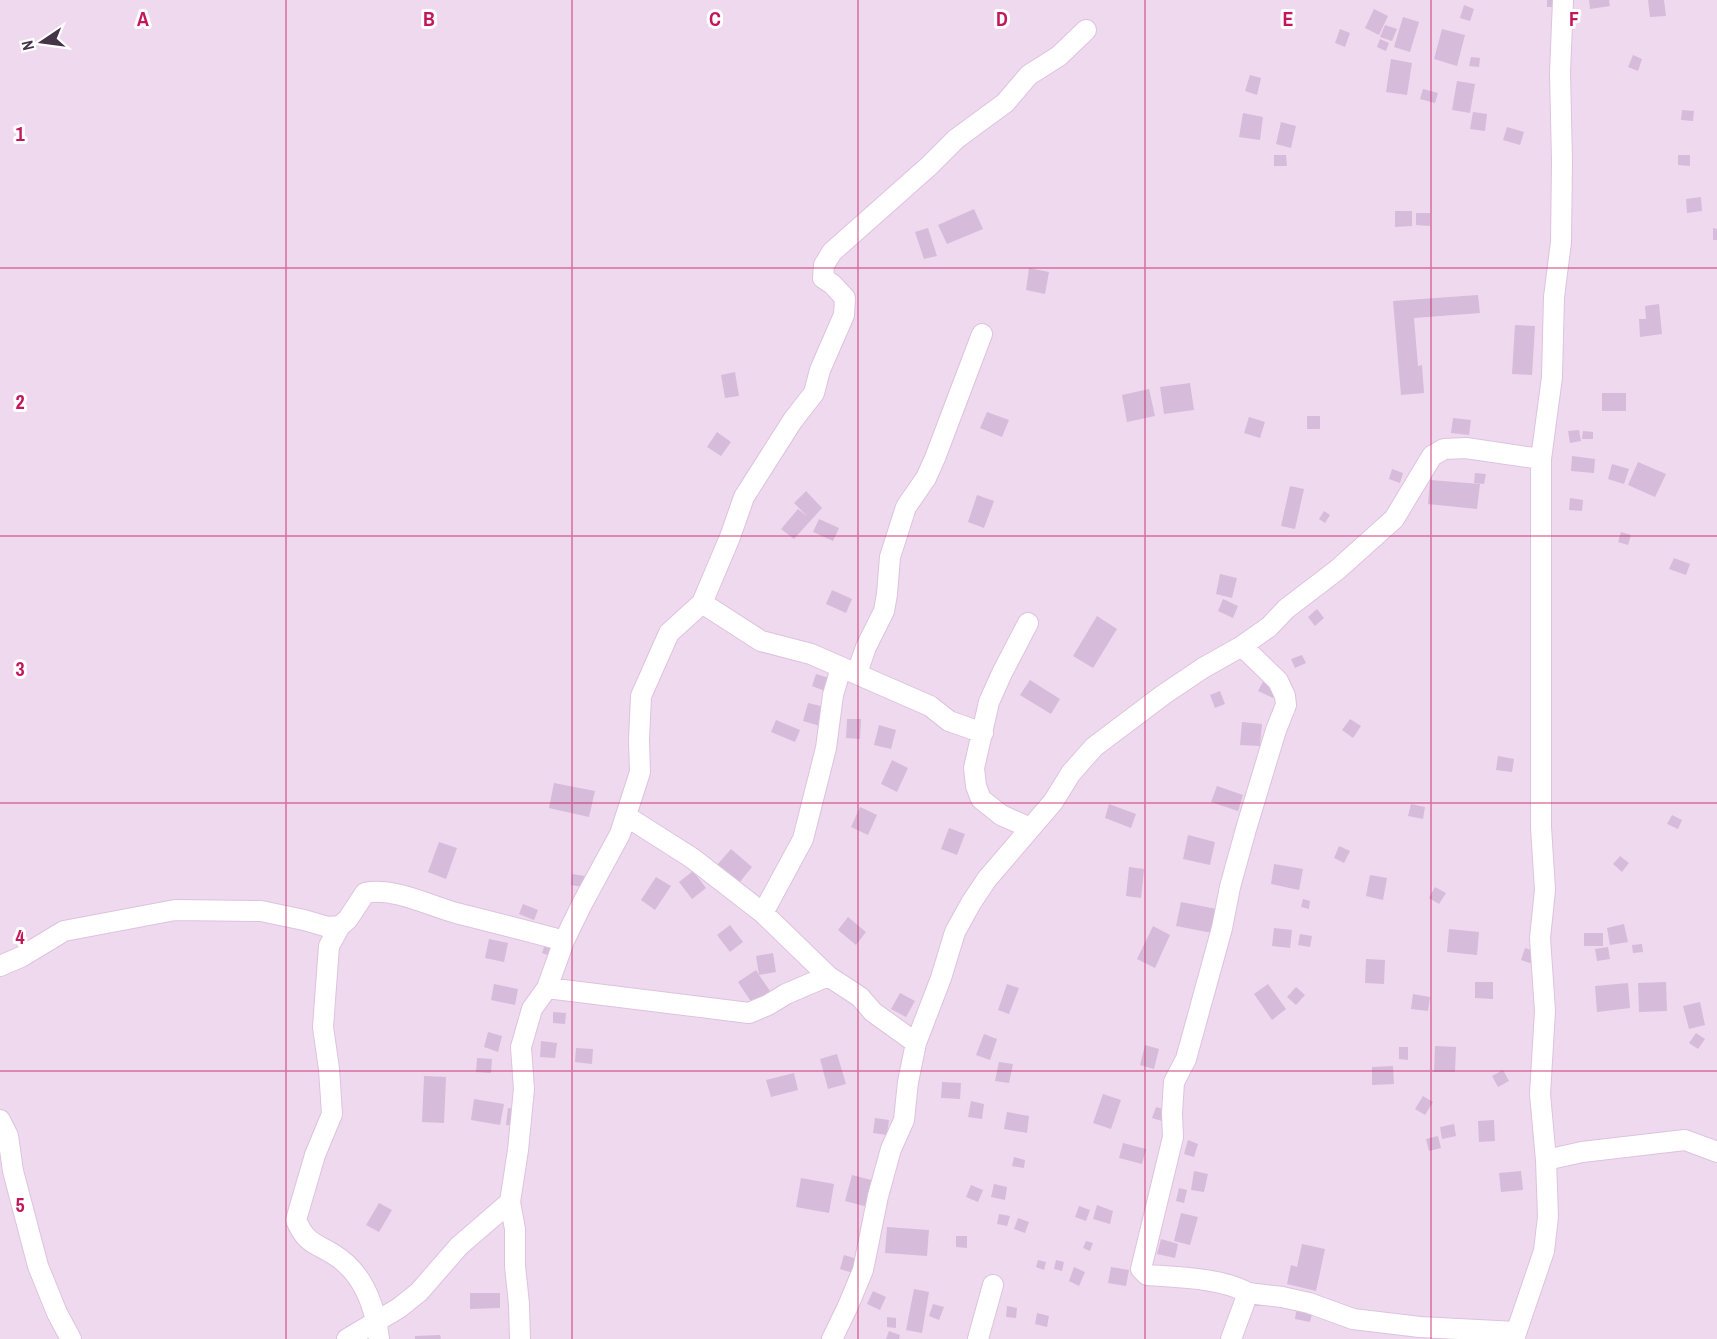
<svg xmlns="http://www.w3.org/2000/svg" width="1717" height="1339" viewBox="0 0 1717 1339" font-family="'Archivo Narrow',sans-serif">
<rect width="100%" height="100%" fill="#f4e4f4"/>
<path fill="#efd9ef" d="M0 0H1717V1339H0Z"/>
<path fill="#d6bbda" d="M1547 0H1556V7H1547Z
M1589 0H1609L1610 6 1590 9Z
M1648 0H1664L1666 16 1650 17Z
M1464 5 1474 9 1470 21 1460 18Z
M1374 9 1388 16 1379 35 1365 28Z
M1403 17 1419 22 1410 52 1394 47Z
M1385 25 1397 29 1392 41 1380 37Z
M1340 29 1350 33 1345 47 1335 43Z
M1442 29 1465 35 1457 66 1434 59Z
M1380 39 1389 43 1386 51 1377 47Z
M1633 55 1642 59 1638 71 1628 67Z
M1471 57 1480 58 1479 67 1469 66Z
M1391 59 1412 63 1407 95 1386 92Z
M1250 75 1261 78 1257 95 1245 91Z
M1457 81 1475 84 1470 113 1452 110Z
M1423 89 1438 93 1435 103 1420 99Z
M1682 110 1694 111 1693 121 1681 120Z
M1473 112 1487 114 1485 131 1470 129Z
M1243 113 1263 117 1260 140 1239 137Z
M1281 122 1296 126 1291 148 1276 144Z
M1507 127 1524 132 1520 145 1503 140Z
M1274 155H1286L1287 166H1274Z
M1678 155H1690V166L1678 165Z
M1701 197 1702 211 1687 213 1686 199Z
M974 209 983 229 947 244 938 225Z
M1395 211H1412V226L1395 227Z
M1416 213H1430V226L1416 225Z
M928 228 937 256 924 259 915 232Z
M1713 228 1717 229V240H1713Z
M1029 268 1049 272 1045 294 1026 290Z
M1478 295 1480 313 1414 318 1418 366 1422 365 1424 393 1401 395 1393 301Z
M1659 304 1662 334 1640 337 1639 319H1646L1645 306Z
M1515 325 1535 326 1532 375 1512 374Z
M735 372 739 396 725 398 721 375Z
M1190 383 1194 410 1164 414 1160 387Z
M1149 389 1155 416 1127 422 1122 395Z
M1602 393H1626V411H1602Z
M987 412 1009 420 1002 437 980 428Z
M1307 416H1320V429H1307Z
M1249 417 1265 422 1260 438 1244 433Z
M1453 418 1471 420 1469 435 1451 433Z
M1579 430 1581 441 1570 443 1568 431Z
M1583 431 1593 432V439H1582Z
M717 432 731 442 721 456 707 447Z
M1572 456 1595 459 1594 473 1571 471Z
M1638 462 1666 474 1655 497 1628 485Z
M1612 464 1629 469 1624 484 1608 479Z
M1392 469 1403 473 1400 483 1389 479Z
M1475 473 1486 474 1484 484 1474 483Z
M1430 480 1480 484 1477 509 1428 504Z
M1290 486 1304 489 1295 529 1281 526Z
M806 491 822 508 794 539 781 529 798 509 808 517 794 503Z
M977 495 994 501 984 528 968 522Z
M1570 498 1583 500 1582 511 1569 510Z
M1324 511 1330 515 1325 523 1319 519Z
M819 519 839 528 833 541 813 532Z
M1621 532 1631 535 1628 545 1618 542Z
M1674 558 1690 564 1686 575 1669 569Z
M1220 574 1237 578 1232 598 1216 594Z
M832 590 852 599 846 613 826 604Z
M1223 599 1238 606 1233 618 1218 611Z
M1317 609 1324 618 1315 626 1308 617Z
M1097 616 1117 629 1093 668 1073 656Z
M1302 655 1306 663 1295 668 1291 659Z
M816 674 829 678 825 691 812 686Z
M1030 680 1060 699 1051 714 1020 695Z
M1264 680 1278 687 1273 698 1258 691Z
M1220 691 1225 704 1215 708 1210 695Z
M808 703 825 707 820 726 803 721Z
M847 719H861L860 739 846 738Z
M1350 719 1361 726 1353 738 1342 730Z
M776 720 800 730 795 742 771 732Z
M1242 722 1262 724 1260 746 1240 745Z
M879 725 896 730 891 749 874 745Z
M1498 756 1514 759 1512 772 1496 770Z
M892 760 908 768 897 792 881 784Z
M554 783 595 791 589 817 549 808Z
M1217 786 1243 795 1238 811 1211 802Z
M1109 804 1136 814 1131 828 1105 818Z
M1411 804 1425 807 1423 819 1408 816Z
M860 807 877 815 868 835 851 827Z
M1672 815 1682 820 1678 829 1667 824Z
M949 828 965 834 957 855 941 849Z
M1188 835 1215 842 1210 865 1183 859Z
M439 842 457 848 446 879 428 872Z
M1339 846 1350 851 1344 863 1334 858Z
M731 849 752 867 739 883 717 865Z
M1620 856 1629 863 1622 872 1613 864Z
M1274 864 1303 869 1299 890 1271 884Z
M1129 867 1144 869 1141 898 1126 896Z
M693 871 706 888 692 899 679 882Z
M572 874 585 876 583 887 571 885Z
M1370 875 1387 878 1383 900 1366 896Z
M656 877 671 886 655 910 641 900Z
M1435 887 1446 893 1439 904 1429 898Z
M1303 899 1310 901 1309 909 1301 907Z
M1181 902 1222 910 1217 934 1176 926Z
M523 904 538 910 534 920 519 914Z
M848 917 866 932 856 945 838 930Z
M1624 924 1628 942 1610 945 1607 928Z
M730 925 743 942 730 952 717 935Z
M1153 926 1170 935 1155 968 1137 959Z
M1274 928 1292 930 1290 948 1272 946Z
M1449 929 1479 932 1477 955 1447 952Z
M1584 933H1603V946H1584Z
M1300 934 1312 936 1310 947 1298 945Z
M489 939 508 943 504 962 485 958Z
M545 944 553 948 550 956 542 953Z
M1642 944 1643 952 1633 953 1632 945Z
M1608 947 1610 959 1597 961 1595 949Z
M1525 948 1537 952 1533 964 1521 960Z
M773 953 776 972 759 975 770 991 752 1003 738 982 756 970 759 975 756 956Z
M1366 959 1385 960 1384 984 1365 983Z
M1475 982H1493V999L1475 998Z
M1666 982 1667 1011 1639 1012 1638 983Z
M1628 983 1630 1008 1597 1012 1595 986Z
M494 984 518 989 515 1005 491 1000Z
M1007 984 1019 988 1009 1014 998 1010Z
M1268 984 1286 1009 1272 1020 1254 994Z
M1296 987 1305 995 1296 1005 1287 997Z
M900 993 915 1001 906 1017 891 1009Z
M1413 994 1430 997 1428 1011 1411 1009Z
M1700 1002 1705 1025 1689 1029 1683 1006Z
M553 1012 566 1013 565 1024 553 1023Z
M488 1032 502 1036 498 1052 484 1047Z
M1696 1033 1705 1039 1698 1049 1689 1043Z
M984 1034 997 1039 990 1060 976 1055Z
M541 1041 557 1043 555 1058 540 1057Z
M1145 1045 1159 1049 1154 1069 1140 1065Z
M1435 1046 1456 1047 1455 1072H1434Z
M1399 1047H1408V1060L1399 1059Z
M576 1048 593 1049 592 1064 575 1062Z
M837 1054 846 1084 828 1089 820 1059Z
M477 1058 492 1059 491 1073 476 1072Z
M999 1062 1013 1064 1009 1083 995 1081Z
M1393 1066 1394 1084 1372 1085V1067Z
M1503 1070 1509 1081 1498 1087 1492 1076Z
M794 1073 798 1090 771 1097 766 1080Z
M424 1076 446 1077 444 1123 422 1122Z
M942 1082 961 1083 960 1099 941 1098Z
M1103 1094 1121 1100 1111 1129 1093 1123Z
M1423 1096 1433 1102 1425 1115 1415 1109Z
M474 1099 504 1104 500 1125 471 1120Z
M971 1101 984 1104 982 1119 968 1117Z
M1156 1107 1166 1110 1162 1121 1152 1118Z
M508 1108 519 1110 516 1126 506 1125Z
M1007 1112 1029 1116 1027 1133 1004 1129Z
M875 1118 889 1120 887 1135 873 1133Z
M1494 1120 1495 1141 1479 1142 1478 1121Z
M1454 1124 1456 1136 1442 1139 1440 1127Z
M1438 1136 1441 1148 1429 1151 1426 1139Z
M1188 1140 1198 1144 1194 1157 1184 1154Z
M1123 1143 1146 1149 1142 1164 1119 1158Z
M1014 1157 1025 1160 1024 1168 1012 1166Z
M1194 1171 1208 1174 1204 1192 1191 1190Z
M1521 1171 1523 1190 1501 1192 1499 1173Z
M852 1175 875 1181 868 1207 845 1201Z
M801 1178 834 1184 829 1213 796 1207Z
M994 1184 1007 1187 1005 1200 991 1197Z
M971 1185 983 1190 978 1202 966 1197Z
M1179 1188 1187 1190 1184 1203 1176 1201Z
M379 1203 392 1210 379 1232 366 1225Z
M1097 1205 1113 1211 1110 1224 1093 1219Z
M1079 1206 1090 1210 1086 1221 1075 1217Z
M1181 1213 1198 1217 1190 1245 1174 1241Z
M999 1214 1010 1216 1007 1226 997 1224Z
M1018 1218 1029 1222 1025 1233 1014 1229Z
M887 1227 929 1230 927 1256 885 1253Z
M956 1236H967V1248L956 1247Z
M1161 1239 1178 1244 1175 1258 1157 1254Z
M1086 1241 1093 1243 1090 1251 1083 1248Z
M1302 1244 1325 1249 1316 1291 1287 1284 1291 1265 1297 1267Z
M844 1255 864 1261 859 1275 840 1269Z
M1038 1260 1046 1262 1044 1270 1036 1267Z
M1056 1260 1064 1262 1062 1271 1054 1269Z
M1074 1267 1085 1272 1079 1286 1069 1281Z
M1111 1267 1129 1270 1126 1286 1108 1283Z
M914 1289 929 1292 922 1333 906 1330Z
M873 1291 886 1297 880 1310 867 1304Z
M470 1293H500V1308L470 1309Z
M933 1304 944 1307 939 1320 929 1316Z
M1007 1306 1017 1308 1016 1318 1006 1317Z
M1297 1306 1313 1310 1310 1322 1295 1319Z
M1037 1313 1049 1316 1047 1327 1035 1324Z
M887 1317 896 1318V1328L887 1327Z
M889 1331 900 1335 899 1339H886Z
M440 1335 441 1339H415V1336Z"/>
<g fill="none" stroke-linecap="round" stroke-linejoin="round">
<defs>
<path id="street" d="M702 603 761 641 811 654 930 706 949 721 983 733
M1028 623 1002 673 989 702 974 768 976 786 981 799 1001 815 1030 828
M857 673 866 647 884 611 887 594 890 557 906 507 926 478 935 458 982 334
M626 816 692 858 763 913 828 976 860 997 873 1012 916 1043 908 1082 904 1120 891 1149 878 1196 863 1270 848 1306 832 1339
M763 913 803 839 826 748 833 695 841 668
M340 926 329 946 323 1027 329 1069 332 1114 315 1155 296 1220C306 1243 313 1242 333 1254 363 1272 375 1306 379 1339
M0 966 21 957 64 931 175 910 261 911 304 920 328 927 340 926 348 919 365 893C393 887 428 905 456 913 492 922 528 931 564 941
M547 988 749 1013 768 1005 786 994 828 976
M916 1043 941 978 955 932 971 903 987 879 1053 802 1071 773 1094 747 1163 695 1203 668 1242 646 1269 627 1286 609 1337 570 1394 519 1432 456 1444 449 1466 448 1541 459
M0 1120 8 1136 13 1171 38 1266 57 1313 71 1339
M1546 1160 1582 1152 1685 1140 1717 1152
M1248 1293 1282 1297 1309 1303 1353 1319 1420 1327 1516 1332
M347 1339 399 1308 419 1292 459 1246 510 1202
M520 1339 519 1304 515 1266V1229L510 1202 518 1150 524 1089 521 1047 532 1009 547 988 564 941 582 904 620 834 640 772 639 740 641 696 669 633 702 603 730 537 744 497 793 420 814 393 820 370 844 315 845 298 832 284 823 278 824 265 832 252 929 166 956 139 1005 103 1029 75 1059 56 1086 30
M978 1339 993 1285
M1231 1339 1248 1293C1223 1278 1175 1277 1147 1275L1141 1269 1173 1137 1172 1113 1174 1082 1186 1059 1222 928 1230 887 1246 829 1276 730 1286 705 1285 696 1278 681 1242 646
M1514 1339 1544 1251 1548 1217 1546 1160 1540 1094 1545 1011 1540 938 1545 890 1541 827V459L1552 377 1554 297 1561 242 1562 161 1560 73 1563 0"/>
</defs>
<use href="#street" stroke="#ddc3de" stroke-width="22"/>
<use href="#street" stroke="#fff" stroke-width="20"/>
</g>
<path fill="none" stroke="#c2185b" stroke-width="1.5" stroke-opacity="0.55" d="M286 0V1339M572 0V1339M858 0V1339M1145 0V1339M1431 0V1339M0 268H1717M0 536H1717M0 803H1717M0 1071H1717"/>
<g font-size="20" text-anchor="middle" font-weight="bold" fill="#c2185b" stroke="#fff" stroke-width="6" stroke-linejoin="round" paint-order="stroke">
<text x="143" y="26">A</text>
<text x="429" y="26">B</text>
<text x="715" y="26">C</text>
<text x="1002" y="26">D</text>
<text x="1288" y="26">E</text>
<text x="1574" y="26">F</text>
<text x="20" y="141">1</text>
<text x="20" y="409">2</text>
<text x="20" y="676">3</text>
<text x="20" y="944">4</text>
<text x="20" y="1212">5</text>
</g>
<g transform="translate(42 42) rotate(257)" stroke="#ffffff" stroke-width="4.5" paint-order="stroke">
<path d="M0-4.5L10 22L0 15L-10 22Z" fill="#453347"/>
<text y="-9" font-size="16" font-weight="bold" text-anchor="middle" fill="#453347">N</text>
</g>
</svg>
